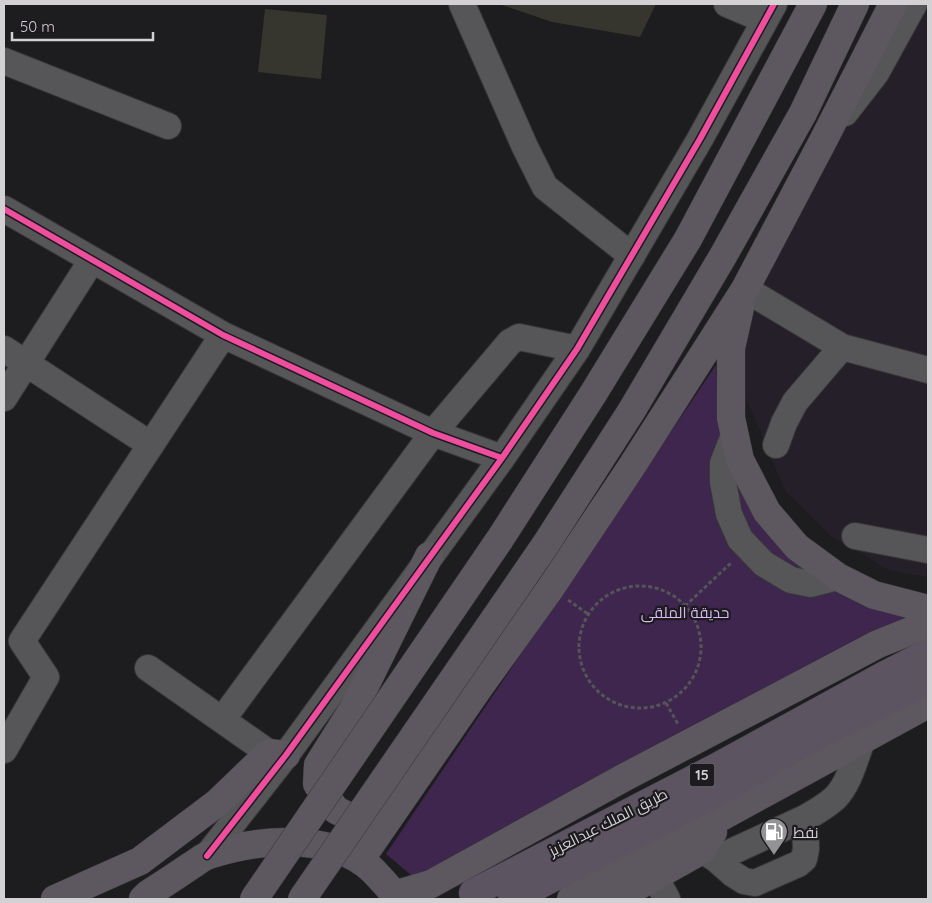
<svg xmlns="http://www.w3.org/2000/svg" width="932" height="903" viewBox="0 0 932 903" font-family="Quicksand,Cairo,sans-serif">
<rect width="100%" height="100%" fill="#1d1c1e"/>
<path fill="#241f28" d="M900 4H928V577L890 571 831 536 785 491 733 367 766 274Z"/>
<path fill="#3e264e" d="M716 365 718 419 729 471 751 510 783 552 812 576 915 620 417 880 386 854Z"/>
<path fill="#36362e" d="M499 4H656L640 37 552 22Z
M265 9 327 15 321 79 258 72Z"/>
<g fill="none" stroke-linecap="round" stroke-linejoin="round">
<defs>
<path id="minor" d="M462 4 525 147 545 187 632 256
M727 4 765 20
M4 61 168 126
M845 113 876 73 914 4
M4 209 223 335 433 433 502 458
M745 289 842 347 928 370
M4 349 151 445
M4 398 92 260
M734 435 723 463V482L729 514 740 539 764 564 791 580 811 584 838 577
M776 445 784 423 795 402 842 347
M855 536 928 550
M148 668 269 753
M222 720 433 433 510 342 519 337 577 349
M4 750 46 677 22 641 223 335
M702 850 716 859 733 874 744 881 755 883 798 864 804 859 806 849 805 818C816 812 826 806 835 798 849 784 855 759 862 741
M207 856 286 755 502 458 577 349 700 139 774 4
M716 859 805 818
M655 877 667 899"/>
<path id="major" d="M688 239 813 4
M723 256 803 113 855 4
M740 308 731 348V418L740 460 767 512 797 547 838 577 874 595 928 609
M375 812 362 823 336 810 317 784 318 765 355 706 429 556
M360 860 478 689 550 589 632 466 745 289 823 141 893 4
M394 895 431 884 625 777 768 702 878 644 928 624
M55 899 140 861 217 803 269 753 286 755
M143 899 148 894C162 885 176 876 189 867 196 863 202 857 209 855 261 838 341 831 380 878 386 885 393 891 396 899
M571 899 928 704
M615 899 702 850 713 832"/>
<path id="highway" d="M473 893 713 769 883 676 928 653
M512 899 716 793 821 733 928 681"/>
</defs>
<use href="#minor" stroke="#383739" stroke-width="28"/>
<use href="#major" stroke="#383739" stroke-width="29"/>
<use href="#highway" stroke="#383739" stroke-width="29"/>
<path stroke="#555456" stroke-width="3" stroke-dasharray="4 2.5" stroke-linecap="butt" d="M579 647a61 61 0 1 1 122 0a61 61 0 1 1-122 0Z
M568 600 588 614
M685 606 732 562
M666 703 678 724"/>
<use href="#minor" stroke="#565557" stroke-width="26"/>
<use href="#major" stroke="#5d5860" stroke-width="28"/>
<use href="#highway" stroke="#5c5561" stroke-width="28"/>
<defs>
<path id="major-bridge" d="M254 899 500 539 593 394 688 239
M302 899 546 544 632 410 723 256"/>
</defs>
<use href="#major-bridge" stroke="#383739" stroke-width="29" stroke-linecap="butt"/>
<use href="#major-bridge" stroke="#5d5860" stroke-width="28"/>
<defs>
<path id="cycleway" d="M4 209 223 335 433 433 502 458
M207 856 286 755 502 458 577 349 700 139 774 4"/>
</defs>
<use href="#cycleway" stroke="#1d1b1f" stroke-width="9"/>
<use href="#cycleway" stroke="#ef4d9e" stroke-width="6"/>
</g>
<defs>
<symbol id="fuel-pin" viewBox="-11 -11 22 30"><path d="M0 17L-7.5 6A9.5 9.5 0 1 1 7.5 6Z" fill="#939294" stroke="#1d1b1f"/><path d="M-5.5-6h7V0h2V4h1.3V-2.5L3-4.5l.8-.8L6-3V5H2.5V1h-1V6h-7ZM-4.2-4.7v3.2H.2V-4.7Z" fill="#fff"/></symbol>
</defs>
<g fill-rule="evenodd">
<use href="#fuel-pin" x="758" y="816" width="32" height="43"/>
</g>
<g text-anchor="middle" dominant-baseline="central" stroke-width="4.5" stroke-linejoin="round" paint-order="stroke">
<rect fill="#1d1b1f" stroke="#9c9a9e" stroke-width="1" x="689.5" y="763.5" width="25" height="23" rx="4"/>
<g font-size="14" font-weight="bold" fill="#d3d1d4">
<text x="702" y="775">15</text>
</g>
<g font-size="15" fill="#d8b7f3" stroke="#1d1b1f">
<text x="685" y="612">حديقة الملقى</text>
</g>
<g font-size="15" fill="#d3d1d4" stroke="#1d1b1f">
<text transform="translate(608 822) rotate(-27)">طريق الملك عبدالعزيز</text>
</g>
<g font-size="15" fill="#d3d1d4" stroke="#1d1b1f" text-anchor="start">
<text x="793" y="832">نفط</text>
</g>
</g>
<rect width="932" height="903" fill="none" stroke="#d3d1d4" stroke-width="10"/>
<path d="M12 32v8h141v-8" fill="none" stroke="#d3d1d4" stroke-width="2.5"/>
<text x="20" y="32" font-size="15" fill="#d3d1d4" stroke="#1d1b1f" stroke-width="4" paint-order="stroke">50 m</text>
</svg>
